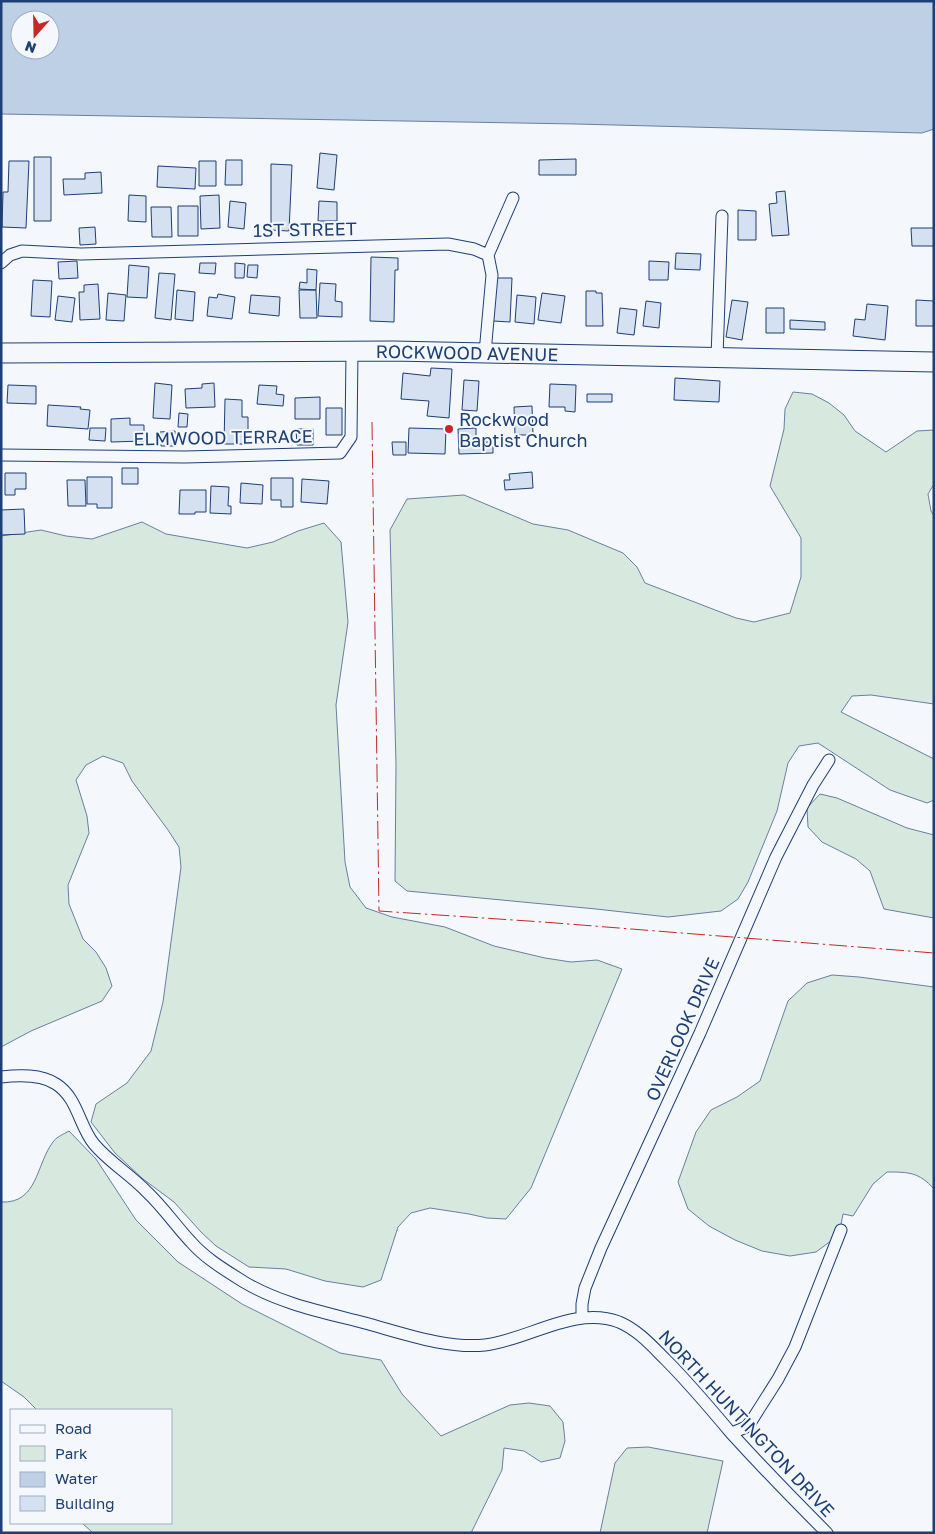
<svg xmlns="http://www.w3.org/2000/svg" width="935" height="1534" viewBox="0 0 935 1534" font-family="'Golos Text',sans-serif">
<rect width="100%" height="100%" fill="#f4f7fb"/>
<path fill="#d7e8df" stroke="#687fa3" d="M793 392 812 394 829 403 844 415 855 431 886 452 917 431 934 430V484L928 494 931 511 934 516V704L871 695 852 696 841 712 934 759V800L927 803 890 790 818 743 799 746 788 763 777 811 748 882 738 899 721 911 668 917 596 909 407 891 395 881 396 765 390 530 407 499 464 495 533 524 568 530 623 553 637 567 645 583 736 618 754 622 790 613 801 577V538L770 486 784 429 785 409Z
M142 522 166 534 247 548 273 542 298 531 324 523 341 542 348 622 336 705 345 862 350 887 366 908 392 917 445 927 494 946 545 958 571 962 597 960 622 969 531 1188 506 1219 487 1218 469 1214 430 1208 411 1213 398 1227 381 1280 363 1287 325 1281 286 1269 249 1267 216 1246 201 1232 174 1202 143 1179 115 1153 91 1122 96 1104 127 1083 151 1051 163 1002 181 867 179 847 168 830 132 781 123 763 103 756 86 765 76 780 87 816 89 833 68 885 69 904 83 939 96 952 106 968 112 986 102 1001 31 1031 1 1047V536L41 530 66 536 92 539Z
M820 794 837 798 907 828 934 835V918L884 909 870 871 856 859 822 842 808 827 807 808Z
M832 975 859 977 934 987V1189C919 1172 908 1172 887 1172L873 1184 853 1216 843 1214 839 1235 816 1252 790 1256 762 1251 735 1240 709 1226 688 1209 678 1182 696 1132 711 1110 737 1097 760 1081 788 1001 807 983Z
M69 1131 96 1159 136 1220 178 1262 242 1304 340 1353 381 1360 402 1394 441 1436 510 1405 529 1403 550 1406 563 1422 565 1441 560 1458 541 1462 524 1451 504 1448 502 1470 471 1533H93L82 1523H171V1410H37L24 1397 1 1381V1202C38 1204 36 1164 53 1142 56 1137 64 1134 69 1131Z
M648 1447 723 1461 707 1533H600L615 1463 627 1448Z"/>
<path fill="#bed0e5" stroke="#687fa3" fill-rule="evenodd" d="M1 1H934V129L922 133 576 124 1 114ZM20 20H50V50H20Z"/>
<path fill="#d5e0f0" stroke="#1d3f73" d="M320 153 337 155 334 190 317 188Z
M34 157H51V221H34Z
M576 159V175H539V160Z
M226 160H242V185H225Z
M9 161H29L26 228 2 227 3 192H8Z
M199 161H216V186H199Z
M271 164 292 165 289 231 271 230Z
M158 166 196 168 195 189 157 187Z
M101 172 102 193 64 195 63 179H85V173Z
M785 191 789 235 772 236 769 204 777 203 776 192Z
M129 195 146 196V222L128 221Z
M219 195 220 228 201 229 200 196Z
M230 201 246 203 244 229 228 227Z
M319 201 337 202V221H318Z
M178 206H198V236H178Z
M151 207H171L172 237H152Z
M738 210 756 211V240H738Z
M323 223H337V228L322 227Z
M95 227 96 244 80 245 79 228Z
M911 228H934V246H912Z
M676 253 701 254 700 270 675 269Z
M371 257 398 258V270H395L394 322 370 321Z
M77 261 78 278 59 279 58 262Z
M649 261 669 262 668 280H649Z
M200 263H216L215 274 199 273Z
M235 263 245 264 244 278H235Z
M129 265 149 267 147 298 127 297Z
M248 265H258L257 278 247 277Z
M307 269 317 270 316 290 299 289 300 282 307 283Z
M159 273 175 274 171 320 155 318Z
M494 278H512L510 322 493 321Z
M33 280 52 281 50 317 31 316Z
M320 283 336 284 335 301 342 302V317L318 316Z
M98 284 100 319 80 320 79 292H84V285Z
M177 290 195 292 193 321 175 319Z
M299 290H316L317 318H300Z
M586 291H596V293H602L603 326H586Z
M108 293 126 295 124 321 106 320Z
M542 293 565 296 561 323 538 320Z
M218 294 235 297 232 319 207 316 209 297 217 298Z
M251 295 280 297 279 316 249 313Z
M517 295 536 297 534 324 515 322Z
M58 296 75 298 72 322 55 320Z
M732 300 748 302 742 340 726 337Z
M916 300 934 301V326H916Z
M646 301 661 303 659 328 643 326Z
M867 304 888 306 885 340 853 336 855 319 865 320Z
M620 308 637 310 634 335 617 333Z
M766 308H784V333H766Z
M790 320 825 322V330L790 329Z
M431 368 452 369 449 418 427 416 429 401 401 399 403 373 430 376Z
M675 378 720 381 719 402 674 400Z
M464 380 479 381 477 411 462 410Z
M155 383 172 385 170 419 153 418Z
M214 383 215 407 186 408 185 389 202 388V384Z
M550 384 576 385 575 412 565 411V407H549Z
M8 385 36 386V404L7 403Z
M259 385 277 386 276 394 284 395 283 406 257 404Z
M587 394H612V402H587Z
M320 397V419H295V398Z
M225 399 242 400V417H248V444H224Z
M48 405 81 407 80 409 90 410 88 429 47 426Z
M532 406 533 435H515L514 407Z
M326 408H342V435H326Z
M179 413 188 414 187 427H178Z
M130 418V425H144V441L111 442V419Z
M90 428H106L105 441 89 440Z
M409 428 446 429 445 454 408 453Z
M476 428V442H493V453L459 454 458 429Z
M296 429H313V445H297Z
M175 431 176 446H161L160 432Z
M392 442H406V455H393Z
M122 468H138V484H122Z
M532 472 533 488 505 490 504 480H510L509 474Z
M5 473H26V489H15V495H5Z
M87 477H112V508H97V504H87Z
M271 478H293V507H281V500H271Z
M302 479 329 481 327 504 301 502Z
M67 480H85L86 506H68Z
M241 483 263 485 262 504 240 503Z
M211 486 229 487 228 506H231V514L210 513Z
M180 490H206V512H195V514H179Z
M24 509 25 534 1 535V510Z"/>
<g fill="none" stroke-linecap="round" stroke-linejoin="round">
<defs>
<path id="street" d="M488 255 513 198
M1 263 10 255 22 251 81 254 448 244 474 249 488 255 492 275 485 353
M717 357 722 216
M1 455 185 457 340 453 351 437 352 351
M1 1077C19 1075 41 1074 56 1084 78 1098 79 1126 94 1144 109 1162 131 1175 147 1192 163 1207 176 1226 191 1242 206 1259 225 1270 244 1282 281 1304 323 1312 365 1323 402 1333 446 1349 485 1345 528 1340 575 1305 619 1322 638 1330 652 1346 666 1360 689 1383 710 1408 731 1433 762 1467 794 1500 827 1533
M582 1318V1304L585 1288 601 1248 700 1033 776 857 813 785 829 760
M732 1433 746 1427 752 1420 778 1379 795 1347 841 1230"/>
<g id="primary">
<path id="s1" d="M1 353 393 351 934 362"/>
</g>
</defs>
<use href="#street" stroke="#1d3f73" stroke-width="13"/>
<use href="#primary" stroke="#1d3f73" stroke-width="21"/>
<use href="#street" stroke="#f4f7fb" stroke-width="11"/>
<use href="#primary" stroke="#f4f7fb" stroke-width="19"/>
<path stroke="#c62828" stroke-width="1" stroke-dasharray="18 4 2.5 4" stroke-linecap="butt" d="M372 422 379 911 543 922 934 953"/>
</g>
<circle fill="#c62828" stroke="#f4f7fb" stroke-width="2" cx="449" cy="429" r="5"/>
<g text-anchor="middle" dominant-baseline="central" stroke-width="4" stroke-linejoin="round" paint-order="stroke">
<g font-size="18" fill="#1d3f73" stroke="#f4f7fb">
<text transform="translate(305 229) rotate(-1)">1ST STREET</text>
<text stroke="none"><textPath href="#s1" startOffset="466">ROCKWOOD AVENUE</textPath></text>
<text transform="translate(223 437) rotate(-1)">ELMWOOD TERRACE</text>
<text transform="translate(682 1029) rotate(-66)">OVERLOOK DRIVE</text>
<text transform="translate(747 1423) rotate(47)">NORTH HUNTINGTON DRIVE</text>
</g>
<g font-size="18" fill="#1d3f73" stroke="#f4f7fb" text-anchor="start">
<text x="459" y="419">Rockwood<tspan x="459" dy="21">Baptist Church</tspan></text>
</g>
</g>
<rect width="935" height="1534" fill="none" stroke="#1d3f73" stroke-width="5"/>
<rect x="10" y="1409" width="162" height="115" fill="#f4f7fb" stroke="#9eadc5"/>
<rect x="20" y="1425" width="25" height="8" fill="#f4f7fb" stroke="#9eadc5"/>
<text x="55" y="1434" font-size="15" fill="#1d3f73">Road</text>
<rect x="20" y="1446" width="25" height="15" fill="#d7e8df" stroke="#9eadc5"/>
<text x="55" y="1459" font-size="15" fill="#1d3f73">Park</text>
<rect x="20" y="1472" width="25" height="15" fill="#bed0e5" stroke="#9eadc5"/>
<text x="55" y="1484" font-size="15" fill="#1d3f73">Water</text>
<rect x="20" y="1496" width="25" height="15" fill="#d5e0f0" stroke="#9eadc5"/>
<text x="55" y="1509" font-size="15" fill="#1d3f73">Building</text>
<g transform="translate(35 35) rotate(200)"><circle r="24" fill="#f4f7fb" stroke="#9eadc5"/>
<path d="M0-4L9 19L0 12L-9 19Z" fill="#c62828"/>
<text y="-8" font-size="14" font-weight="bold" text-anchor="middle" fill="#1d3f73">N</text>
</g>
</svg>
